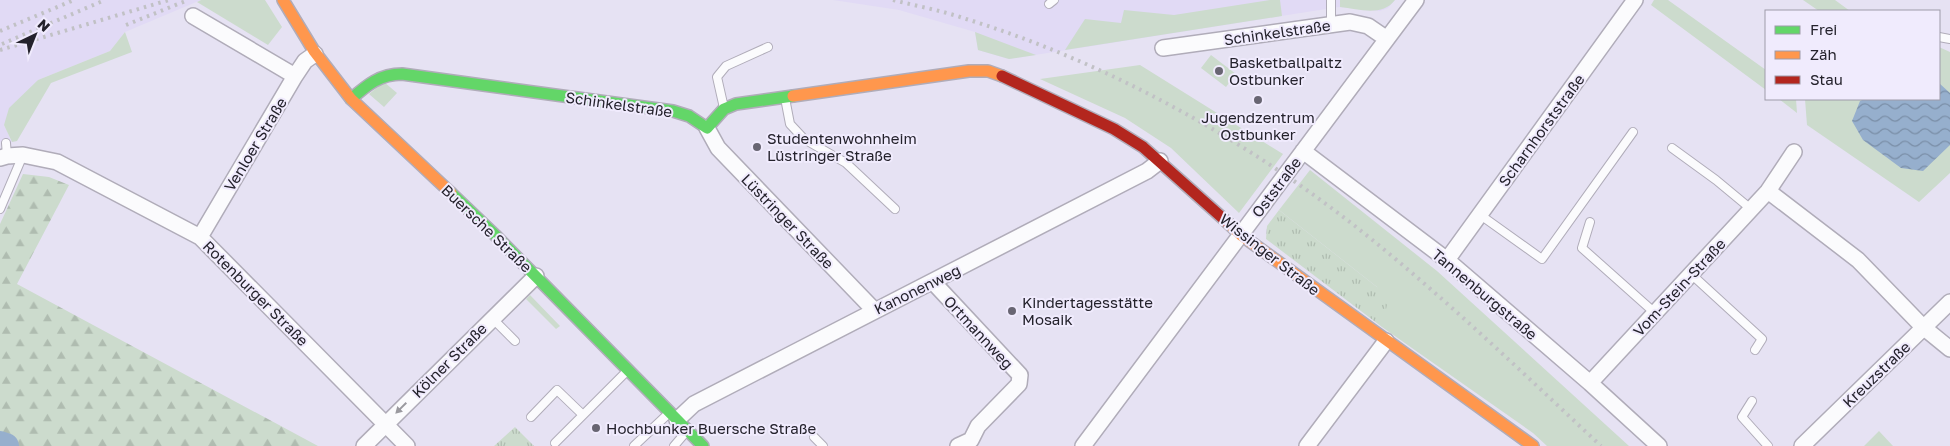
<svg xmlns="http://www.w3.org/2000/svg" width="1950" height="446" viewBox="0 0 1950 446" font-family="'Golos Text',sans-serif">
<defs>
<pattern id="forest-firs" width="22" height="20" patternUnits="userSpaceOnUse" patternTransform="scale(1.25)"><rect width="22" height="20" fill="#ccdbcd"/><path d="M5 1l3.5 6h-7zM16 11l3.5 6h-7z" fill="#afbcb0"/></pattern>
<pattern id="park-tufts" width="24" height="20" patternUnits="userSpaceOnUse" patternTransform="scale(1.25)"><rect width="24" height="20" fill="#ccdbcd"/><path d="M3 7l-1-3M5 7V3M7 7l1-3M15 17l-1-3M17 17v-4M19 17l1-3" fill="none" stroke="#afbcb0"/></pattern>
<pattern id="water-waves" width="16" height="10" patternUnits="userSpaceOnUse" patternTransform="scale(1.25)"><rect width="16" height="10" fill="#96afcd"/><path d="M0 5q4-4 8 0t8 0" fill="none" stroke="#7a8ea7"/></pattern>
</defs>
<rect width="100%" height="100%" fill="#e6e2f3"/>
<path fill="#e1daf5" d="M0 0H201L125 32 110 51 38 80 4 125 12 142 2 144 0 141Z
M833 0H1395L1388 8 1380 11 1339 7 1009 59 978 50 975 32 899 10Z"/>
<path fill="#ccdbcd" d="M201 0H265L282 27 268 45 197 2Z
M1270 0H1280L1282 16 1065 50 1085 19 1121 23 1124 10 1174 15Z
M1340 0H1395C1382 17 1359 9 1340 7Z
M1654 0H1668L1766 70V90L1651 5Z
M1803 0H1835L1850 11H1819Z
M125 32 132 52 51 83 17 141 12 142 4 125 9 108 38 80 110 51Z
M975 32 1036 55 1009 59 978 50Z
M1939 47 1950 52V173L1919 202 1807 125 1805 99H1939Z
M1211 55 1236 74 1226 87 1201 68Z
M1140 65 1283 154 1239 213 1171 148 1125 118 1040 79Z
M384 82 397 93 384 107 369 94Z
M1779 99H1796L1797 113Z
M1310 170 1437 271 1629 446H1547L1533 433 1382 327 1377 287 1279 210Z
M530 295 560 326 556 329 526 299Z
M1879 431 1893 446H1864Z"/>
<path fill="url(#forest-firs)" d="M23 174 49 177 69 185 17 284 318 446H11L0 437V224Z"/>
<path fill="url(#park-tufts)" d="M1279 210 1377 287 1387 305 1382 327 1266 239 1267 226Z
M515 427 534 446H494Z"/>
<path fill="url(#water-waves)" d="M1939 83 1950 93V145L1923 171 1901 168 1863 140 1852 121 1860 101 1864 99H1939Z"/>
<g fill="none" stroke-linecap="round" stroke-linejoin="round">
<path stroke="#96afcd" stroke-width="26" d="M0 444 6 446"/>
<defs>
<path id="lane" d="M1049 4 1054 0
M1331 24V0
M1939 37 1950 39
M785 98 790 124 804 139 846 163 895 209
M724 108 717 77 726 66 768 47
M6 143 7 156
M1672 148 1716 180 1751 209
M0 209 23 155
M1479 214 1542 259 1633 132
M1590 222 1582 248 1655 313
M1691 274 1762 339 1755 350
M492 318 515 341
M1752 401 1742 417 1768 446
M531 417 557 390 583 415
M814 437 823 446
M555 443 628 370
M634 446 669 413
M674 446 686 432"/>
<path id="street" d="M193 16 295 76
M1163 48 1350 22 1368 26 1387 39
M707 128 718 148 874 310
M1303 151 1447 260 1590 383 1659 446
M0 158 7 156 23 155 57 162 200 237 407 446
M1768 191 1858 260 1923 327 1950 349
M200 237 295 76 305 61 315 54
M1447 260 1635 0
M933 282 1020 375 1019 384 978 426 971 440 958 446
M1590 383 1768 191 1794 152
M677 420 694 404C845 326 996 249 1147 171L1160 161
M364 446 536 276
M1083 446 1416 0
M1307 446 1386 341
M1802 446 1950 302"/>
<path id="fast" d="M351 99C367 85 380 74 402 74L673 111 689 116 707 128 724 109 736 104 793 96
M451 193 495 235 703 446"/>
<path id="slow" d="M283 0 314 51 351 99 451 193
M793 96 969 71H988L1002 76
M1227 222 1241 235 1533 446"/>
<path id="jam" d="M1002 76 1114 129 1143 147 1227 222"/>
</defs>
<use href="#lane" stroke="#b0acb9" stroke-width="10"/>
<use href="#street" stroke="#b0acb9" stroke-width="18"/>
<use href="#fast" stroke="#b0acb9" stroke-width="14"/>
<use href="#slow" stroke="#b0acb9" stroke-width="14"/>
<use href="#jam" stroke="#b0acb9" stroke-width="14"/>
<use href="#lane" stroke="#fbfbfd" stroke-width="8"/>
<use href="#street" stroke="#fbfbfd" stroke-width="15"/>
<use href="#fast" stroke="#63d668" stroke-width="11"/>
<use href="#slow" stroke="#ff974d" stroke-width="11"/>
<use href="#jam" stroke="#b3261e" stroke-width="11"/>
<path stroke="#c1c1c5" stroke-width="4" stroke-dasharray="2.5 5" stroke-linecap="butt" d="M893 0C916 6 940 10 963 18 1104 61 1244 138 1360 230 1444 297 1522 372 1601 446
M126 25 188 0
M0 31 74 0
M2 44 105 0
M0 50 169 0"/>
</g>
<defs><path id="oneway-solid" d="M-6-.8H1V-3.2L6.5 0L1 3.2V.8H-6Z" transform="scale(1.25)"/></defs>
<use fill="#9a999f" href="#oneway-solid" transform="translate(401 408) rotate(135)"/>
<g fill="#686572" stroke="#f0ebfd" stroke-width="2">
<circle cx="1219" cy="71" r="5"/>
<circle cx="1258" cy="100" r="5"/>
<circle cx="757" cy="147" r="5"/>
<circle cx="1012" cy="311" r="5"/>
<circle cx="596" cy="428" r="5"/>
</g>
<g text-anchor="middle" dominant-baseline="central" stroke-width="4" stroke-linejoin="round" paint-order="stroke">
<g font-size="15" fill="#24222c" stroke="#f0ebfd">
<text transform="translate(1277 32) rotate(-8)">Schinkelstraße</text>
<text transform="translate(619 104) rotate(8)">Schinkelstraße</text>
<text transform="translate(1541 130) rotate(-54)">Scharnhorststraße</text>
<text transform="translate(255 144) rotate(-59)">Venloer Straße</text>
<text transform="translate(1276 187) rotate(-53)">Oststraße</text>
<text transform="translate(788 221) rotate(46)">Lüstringer Straße</text>
<text transform="translate(487 228) rotate(44)">Buersche Straße</text>
<text transform="translate(1270 254) rotate(38)">Wissinger Straße</text>
<text transform="translate(1679 287) rotate(-47)">Vom-Stein-Straße</text>
<text transform="translate(917 289) rotate(-26)">Kanonenweg</text>
<text transform="translate(256 293) rotate(45)">Rotenburger Straße</text>
<text transform="translate(1485 294) rotate(40)">Tannenburgstraße</text>
<text transform="translate(979 332) rotate(47)">Ortmannweg</text>
<text transform="translate(449 360) rotate(-45)">Kölner Straße</text>
<text transform="translate(1876 374) rotate(-44)">Kreuzstraße</text>
</g>
<g font-size="15" fill="#24222c" stroke="#f0ebfd" text-anchor="start">
<text x="1229" y="62">Basketballpaltz<tspan x="1229" dy="17">Ostbunker</tspan></text>
<text x="1258" y="117" text-anchor="middle">Jugendzentrum<tspan x="1258" dy="17">Ostbunker</tspan></text>
<text x="767" y="138">Studentenwohnheim<tspan x="767" dy="17">Lüstringer Straße</tspan></text>
<text x="1022" y="302">Kindertagesstätte<tspan x="1022" dy="17">Mosaik</tspan></text>
<text x="606" y="428">Hochbunker Buersche Straße</text>
</g>
</g>
<rect x="1765" y="10" width="175" height="90" fill="#f0ebfd" stroke="#9e9ba9"/>
<rect x="1775" y="26" width="25" height="8" fill="#63d668" stroke="#9e9ba9"/>
<text x="1810" y="35" font-size="15" fill="#24222c">Frei</text>
<rect x="1775" y="51" width="25" height="8" fill="#ff974d" stroke="#9e9ba9"/>
<text x="1810" y="60" font-size="15" fill="#24222c">Zäh</text>
<rect x="1775" y="76" width="25" height="8" fill="#b3261e" stroke="#9e9ba9"/>
<text x="1810" y="85" font-size="15" fill="#24222c">Stau</text>
<g transform="translate(35 35) rotate(43)" stroke="#f0ebfd" stroke-width="4" paint-order="stroke">
<path d="M0-4L9 19L0 12L-9 19Z" fill="#24222c"/>
<text y="-8" font-size="14" font-weight="bold" text-anchor="middle" fill="#24222c">N</text>
</g>
</svg>
